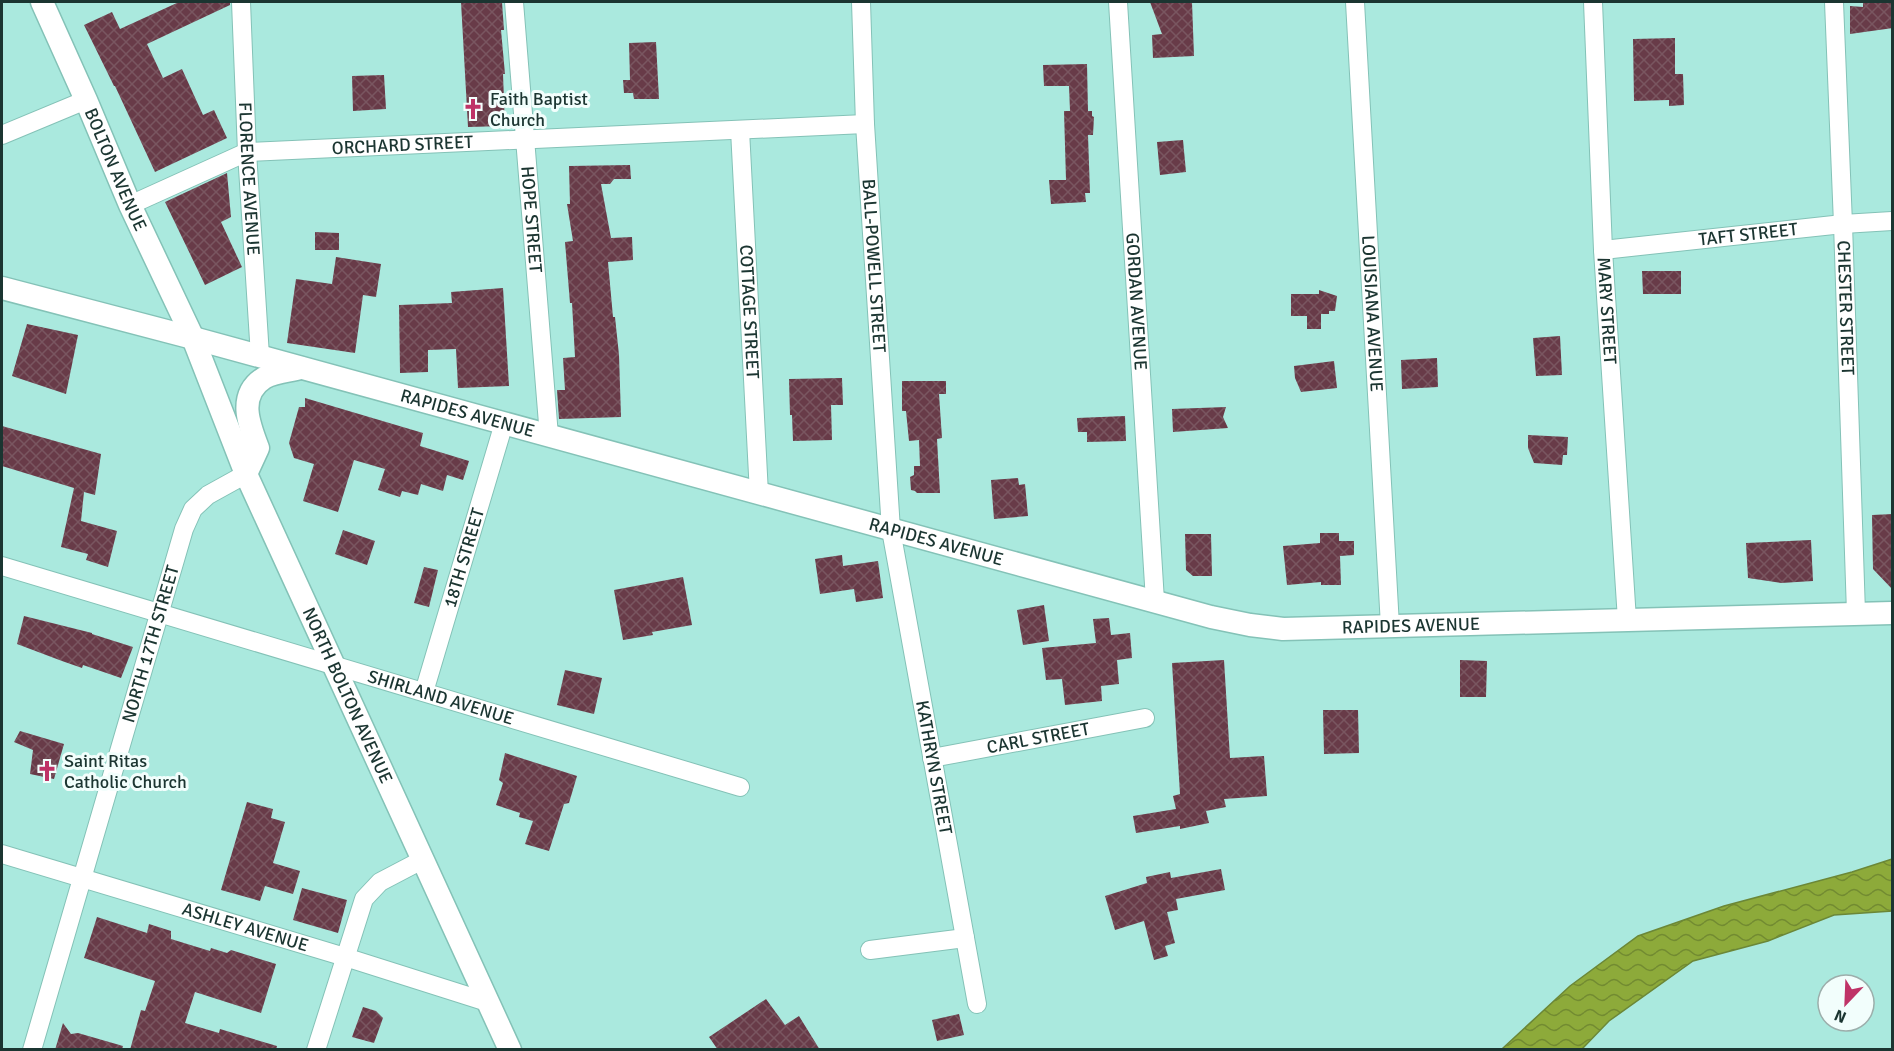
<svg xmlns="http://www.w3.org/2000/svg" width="1894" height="1051" viewBox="0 0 1894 1051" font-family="Signika,sans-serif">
<defs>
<pattern id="water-waves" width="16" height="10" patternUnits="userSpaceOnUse" patternTransform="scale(1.5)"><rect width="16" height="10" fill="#8daa3a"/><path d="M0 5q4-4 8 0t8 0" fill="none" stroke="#728b31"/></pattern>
<pattern id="building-cross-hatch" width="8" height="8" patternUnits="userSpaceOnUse" patternTransform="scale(1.5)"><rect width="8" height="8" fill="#683b48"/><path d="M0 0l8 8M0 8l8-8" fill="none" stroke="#795660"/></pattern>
</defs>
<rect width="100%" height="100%" fill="#aae9de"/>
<path fill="url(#water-waves)" stroke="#6b8737" stroke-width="1.5" d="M1892 859V911L1834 915 1768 941 1693 961 1609 1021 1582 1049H1502L1570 986 1638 936 1724 906 1852 872Z"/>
<path fill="url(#building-cross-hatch)" d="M179 2H230V5L147 44 163 78 182 69 203 115 214 110 227 138 155 172 115 86H114L84 25 112 12 120 29Z
M461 2H502L504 30H501L505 74H503L505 126 468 127Z
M1150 2H1192L1194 56 1153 58 1152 35 1162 34Z
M1863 2H1893V28L1850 34V6L1863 7Z
M1675 38V74H1683L1684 105 1669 106V100L1634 101 1633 39Z
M656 42 659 99H634L633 93H624L623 80H630L629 43Z
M1087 64 1088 111H1092V116L1094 117 1093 135H1088L1090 193H1085L1086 202 1051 204 1049 180H1066L1064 111H1070L1069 86H1044L1043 65Z
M384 75 386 109 353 111 352 76Z
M1183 140 1186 172 1160 175 1157 142Z
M630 165 631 179H614L610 184H601L611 238 632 237 633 260 608 262 613 317H615L619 355 621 417 559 419 557 390H565L563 358 575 357 572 303H570L565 242 573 241 567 204H570L569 166Z
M227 173 231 217 221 222 242 267 205 285 165 202Z
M315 232 339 233V250H315Z
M336 257 381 264 376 297 363 295 355 353 287 343 296 279 332 284Z
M1642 271H1681V294H1643Z
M503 288 509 386 458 388 456 349 428 350V372L400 373 399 305 452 303 451 292Z
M1319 290 1337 296 1335 311H1329V314H1321V329H1307V316H1291V294H1319Z
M27 324 78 335 66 394 12 376Z
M1560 336 1562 375 1536 376 1533 338Z
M1437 358 1438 387 1402 389 1401 360Z
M1334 361 1337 388 1301 392 1295 378 1294 366Z
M842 378 843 405H831L832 440 793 441 792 415H790L789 379Z
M902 381H946V394H939L942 438 937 439 940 493H917L915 491 911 490 910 477 914 475V466H920L919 440 909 441 906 411H902Z
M305 398 423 433 420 446 469 461 463 480 447 475 443 491 421 484 418 495 402 491 400 497 378 490 385 469 354 460 338 512 303 501 314 464 294 458 289 443 299 407H305Z
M1226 407 1223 417 1228 428 1173 432 1172 409Z
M1125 416 1126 441 1087 442V432H1078L1077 418Z
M2 426 101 454 95 495 84 492 81 521 117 531 108 567 86 560 88 554 61 547 74 488 2 466Z
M1528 435 1568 437 1567 455H1563L1562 465 1534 463 1528 448Z
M1018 478 1019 485 1025 484 1028 516 994 519 991 480Z
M1893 514V590L1873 569 1872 515Z
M343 530 375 541 367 565 335 554Z
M1320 533H1339V541H1354V555L1340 556 1341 585H1321V582L1287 585 1283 546 1320 543Z
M1185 534H1211L1212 576H1193L1186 570Z
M1811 540 1813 581 1781 583 1748 578 1746 543Z
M842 555 843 566 878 561 883 598 856 602 854 589 820 594 815 559Z
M424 567 438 570 429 607 414 603Z
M683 577 692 625 652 632 653 635 623 640 614 590Z
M1044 605 1049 641 1023 645 1017 610Z
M24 616 92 633V634L133 647 121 678 83 665 82 668 62 661 17 644Z
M1109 618 1111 635 1130 633 1132 658 1117 660 1119 684 1101 686 1102 701 1065 705 1062 679 1046 680 1042 648 1096 643 1093 619Z
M1224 660 1230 758 1264 756 1267 796 1224 799 1226 807 1206 811 1209 823 1180 829V826L1136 833 1133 816 1176 809 1173 796 1180 794 1172 663Z
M1460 660 1487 661 1486 697H1460Z
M565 670 602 678 594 714 557 705Z
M1323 710H1358L1359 753 1324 754Z
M20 731 64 744 54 779 30 774 33 750 14 742Z
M505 753 577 776 569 803 564 804 549 851 525 844 533 821 519 817 520 813 496 805 503 783 499 780Z
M247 802 273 809 271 818 285 822 273 863 300 871 293 894 265 886 260 901 221 890Z
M1221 869 1225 890 1176 899 1178 910 1167 912 1175 943 1165 946 1168 956 1154 960 1144 921 1115 930 1105 896 1147 883 1146 877 1170 872 1171 878Z
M302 888 347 900 338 933 293 920Z
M97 917 147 933 149 924 171 931V939L210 951 211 948 227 953 231 950 276 964 261 1013 195 992 185 1023 219 1033 220 1029 277 1046 276 1050H130L141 1010 145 1011 155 981 84 958Z
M766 999 785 1025 799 1016 820 1050H718L709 1037Z
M363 1007 376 1011 383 1018 374 1043 352 1037Z
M959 1014 964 1035 937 1041 932 1020Z
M63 1023 71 1034 78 1033 123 1046 122 1050H55Z"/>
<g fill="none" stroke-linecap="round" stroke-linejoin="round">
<defs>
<g id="minor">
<path id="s1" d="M241 2 247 152 260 356"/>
<path id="s2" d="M514 2 549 436"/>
<path id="s3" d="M861 2 865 124 891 530 977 1004"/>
<path id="s4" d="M1118 2 1155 601"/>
<path id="s5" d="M1355 2 1390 626"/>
<path id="s6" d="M1593 2 1603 250 1627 620"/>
<path id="s7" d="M1834 2 1843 224 1856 613"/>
<path id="s8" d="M740 130 759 494"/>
<path d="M2 135 86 100"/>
<path id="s9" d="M130 205 247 152 865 124"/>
<path id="s10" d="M1603 250 1843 224 1892 221"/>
<path id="s11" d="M2 566 740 787"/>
<path id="s12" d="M424 692 504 423"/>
<path id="s13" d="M932 758 1145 718"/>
<path id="s14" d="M2 854 345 957 487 1002"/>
<path d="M870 950 965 938"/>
<path id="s15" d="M32 1050 184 529 193 509 208 495 246 474"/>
<path d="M316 1050 364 899 380 882 422 860"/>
</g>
<g id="major">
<path id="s16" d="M42 2 86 100 130 205 193 338 246 474 510 1050"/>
<path id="s17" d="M2 288 193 338 1211 617 1250 625 1283 629 1892 613"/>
<path d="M246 474 258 448C249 425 237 395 264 378 274 372 290 371 301 368"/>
</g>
</defs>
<use href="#minor" stroke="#84c2b7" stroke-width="20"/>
<use href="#major" stroke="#84c2b7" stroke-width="25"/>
<use href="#minor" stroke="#fff" stroke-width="18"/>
<use href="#major" stroke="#fff" stroke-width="22"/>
</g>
<defs>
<symbol id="church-bare" viewBox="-9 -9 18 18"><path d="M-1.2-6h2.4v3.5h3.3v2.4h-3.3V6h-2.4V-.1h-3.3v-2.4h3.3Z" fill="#bf3367" stroke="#f2fefc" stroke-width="2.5" paint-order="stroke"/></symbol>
</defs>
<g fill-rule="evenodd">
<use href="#church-bare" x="458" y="94" width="30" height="30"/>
<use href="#church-bare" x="32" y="756" width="30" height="30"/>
</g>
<g text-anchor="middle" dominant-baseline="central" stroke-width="6" stroke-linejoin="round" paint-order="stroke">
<g font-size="18" fill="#1b3531" stroke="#f2fefc" text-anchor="start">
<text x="490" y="99">Faith Baptist<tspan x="490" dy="21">Church</tspan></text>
<text x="64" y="761">Saint Ritas<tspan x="64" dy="21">Catholic Church</tspan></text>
</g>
<g font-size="18" fill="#1b3531" stroke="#f2fefc">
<text stroke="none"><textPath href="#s9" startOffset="284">ORCHARD STREET</textPath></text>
<text stroke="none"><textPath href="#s16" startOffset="183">BOLTON AVENUE</textPath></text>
<text stroke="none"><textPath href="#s1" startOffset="177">FLORENCE AVENUE</textPath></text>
<text stroke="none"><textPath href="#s2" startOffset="218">HOPE STREET</textPath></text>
<text stroke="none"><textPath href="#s10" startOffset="146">TAFT STREET</textPath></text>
<text stroke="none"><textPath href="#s3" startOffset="264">BALL-POWELL STREET</textPath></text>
<text stroke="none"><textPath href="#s4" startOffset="300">GORDAN AVENUE</textPath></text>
<text stroke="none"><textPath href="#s7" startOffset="306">CHESTER STREET</textPath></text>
<text stroke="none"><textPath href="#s6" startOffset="309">MARY STREET</textPath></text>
<text stroke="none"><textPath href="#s8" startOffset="182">COTTAGE STREET</textPath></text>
<text stroke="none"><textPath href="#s5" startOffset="312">LOUISIANA AVENUE</textPath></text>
<text stroke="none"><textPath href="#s17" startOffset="482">RAPIDES AVENUE</textPath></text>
<text stroke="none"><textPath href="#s17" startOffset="968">RAPIDES AVENUE</textPath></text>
<text stroke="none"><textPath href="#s12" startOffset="140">18TH STREET</textPath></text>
<text stroke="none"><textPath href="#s17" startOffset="1454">RAPIDES AVENUE</textPath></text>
<text stroke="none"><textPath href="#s15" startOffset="423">NORTH 17TH STREET</textPath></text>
<text stroke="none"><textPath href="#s16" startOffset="758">NORTH BOLTON AVENUE</textPath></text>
<text stroke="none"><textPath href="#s11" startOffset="458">SHIRLAND AVENUE</textPath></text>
<text stroke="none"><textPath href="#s13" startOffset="108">CARL STREET</textPath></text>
<text stroke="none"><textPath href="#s3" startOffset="770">KATHRYN STREET</textPath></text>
<text stroke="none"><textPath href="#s14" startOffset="254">ASHLEY AVENUE</textPath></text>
</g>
</g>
<rect width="1894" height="1051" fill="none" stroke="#1b3531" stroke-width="6"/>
<g transform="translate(1846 1003) rotate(203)"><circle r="28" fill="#f2fefc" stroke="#9caeab" stroke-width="1.5"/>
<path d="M0-4.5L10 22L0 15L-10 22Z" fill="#bf3367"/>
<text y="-9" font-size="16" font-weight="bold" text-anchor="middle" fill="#1b3531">N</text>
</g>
</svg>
